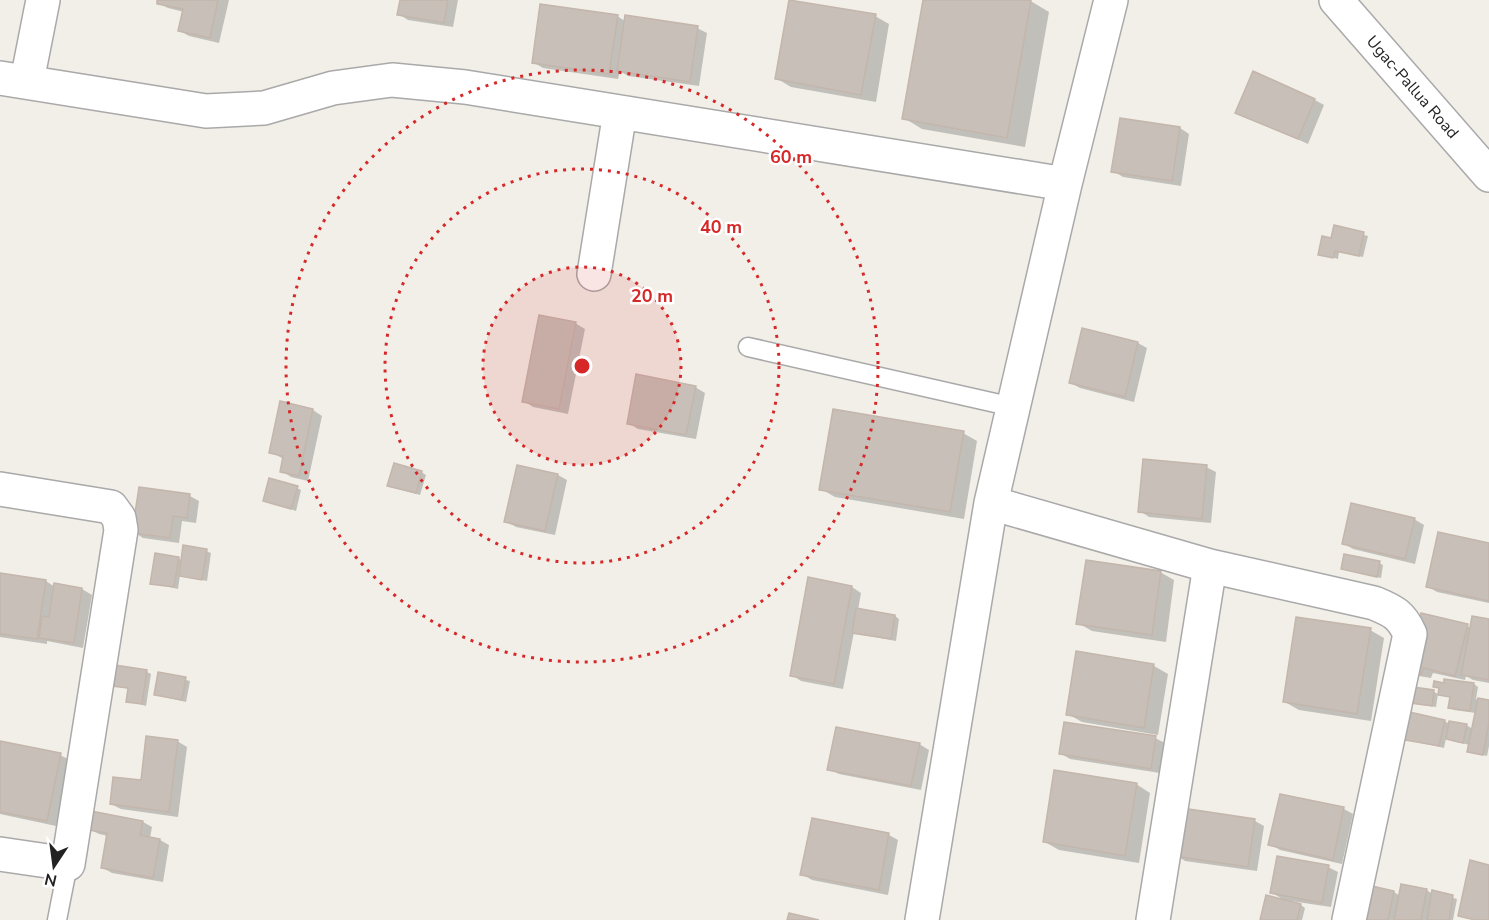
<svg xmlns="http://www.w3.org/2000/svg" width="1489" height="920" viewBox="0 0 1489 920" font-family="'Nunito Sans',sans-serif">
<rect width="100%" height="100%" fill="#f2efe9"/>
<path fill="#0003" d="M159 0H229L219 43 189 36 180 31 184 12 168 8 158 3Z
M401 0H458L453 27 408 20 399 14Z
M925 0H1029L1049 12 1025 147 922 129 904 118Z
M617 16 625 21 697 28 707 33 699 86 628 76 620 71 618 79 543 68 533 62Z
M875 16 889 24 876 102 791 87 776 78Z
M1315 100 1324 105 1308 144 1247 117Z
M1121 120 1180 128 1189 134 1181 186 1123 177 1113 171Z
M1335 227 1368 236 1363 257 1339 252 1338 259 1319 254 1332 239Z
M575 323 585 329 568 414 533 407 524 401Z
M1138 343 1147 348 1134 402 1080 388 1071 383Z
M695 387 705 393 696 439 638 429 628 423Z
M313 410 322 416 308 481 291 477 282 471 284 459 270 452Z
M963 433 977 441 964 519 835 497 821 489Z
M1206 467 1216 472 1211 523 1149 517 1140 511Z
M421 472 426 475 420 495 393 487Z
M558 475 567 480 555 535 516 527 506 521Z
M140 488 190 496 199 501 196 523 182 521 179 543 143 538 134 532Z
M297 488 301 490 296 511 265 500Z
M1414 519 1424 525 1415 564 1353 549 1343 543Z
M1489 545V603L1437 592 1427 586Z
M206 551 211 553 207 581 180 575 178 589 152 583 178 558 183 561Z
M1379 563 1383 565 1381 578 1343 568Z
M1160 572 1174 580 1166 642 1092 631 1078 623Z
M0 574 46 581 55 587V585L82 589 92 595 83 648 47 641V644L0 637Z
M852 587 861 593 858 610 895 616 899 619 896 641 858 634 854 632 843 689 801 681 792 675Z
M1489 621V683L1473 680 1466 676 1465 680 1433 673 1431 678 1419 676 1410 670 1467 626 1471 628Z
M1370 630 1384 638 1371 721 1299 710 1285 702Z
M1078 653 1154 666 1168 674 1158 735 1082 722 1068 714Z
M147 672 151 674 146 706 128 701 129 689 114 685Z
M159 673 190 681 186 702 155 695Z
M1446 680 1474 684 1478 687 1476 699 1489 702V746L1487 756 1469 751 1470 745 1452 741 1446 738 1444 748 1401 738 1444 721 1450 724 1466 725 1473 729 1476 713 1454 710 1450 707 1452 698 1439 694 1440 689 1435 686 1445 684Z
M1434 692 1438 694 1436 707 1409 703Z
M1155 738 1165 743 1160 773 1070 759 1060 753Z
M177 741 187 747 178 817 121 809 111 804 142 782Z
M0 742 60 755 70 760 56 826 0 814Z
M919 744 929 750 921 790 839 774 829 769Z
M1136 784 1150 793 1139 863 1059 850 1045 842Z
M1281 795 1344 809 1353 814 1342 864 1280 850 1270 844Z
M813 820 889 835 898 840 888 895 812 880 802 874Z
M1255 821 1264 826 1257 871 1185 861 1176 855Z
M143 822 152 827 150 838 160 840 169 845 163 882 112 873 103 868 108 836 99 834 89 829Z
M1328 867 1338 872 1331 907 1284 900 1271 892Z
M1426 890 1433 894 1434 892 1457 899 1453 920H1366L1394 892 1400 896Z
M1301 905 1305 908 1302 920H1261Z"/>
<path fill="#c7bfb8" stroke="#c4b6ab" stroke-width="1.5" d="M157 0H218L210 38 178 31 183 9 157 4Z
M400 0H448L444 23 397 15Z
M789 0 876 14 861 95 775 79Z
M923 0H1031L1007 138 902 119Z
M540 4 618 15 609 74 532 63Z
M625 15 698 26 690 82 617 71Z
M1253 71 1315 99 1298 139 1235 113Z
M1120 118 1180 127 1172 181 1111 172Z
M1334 225 1364 232 1359 256 1335 251 1333 258 1318 255 1322 236 1331 238Z
M539 315 576 322 559 409 522 402Z
M1082 328 1138 342 1125 397 1069 383Z
M636 374 696 386 686 435 627 424Z
M280 401 313 409 299 476 280 472 283 456 269 453Z
M833 409 964 431 950 512 819 490Z
M1143 459 1207 465 1202 519 1138 512Z
M394 463 422 471 416 493 387 486Z
M517 465 558 474 545 531 504 522Z
M269 478 298 486 291 509 263 501Z
M139 487 190 494 187 518 173 516 170 538 132 533Z
M1351 503 1415 518 1405 559 1342 544Z
M1438 532 1489 543V601L1426 587Z
M183 545 207 549 202 580 179 576Z
M155 553 179 557 174 587 150 584Z
M1344 554 1380 561 1377 577 1341 569Z
M1086 560 1161 571 1152 635 1076 624Z
M0 573 46 580 37 639 0 634Z
M808 577 852 586 834 684 790 676Z
M54 583 82 588 74 643 39 638 42 616 49 617Z
M856 608 895 615 891 639 852 633Z
M1421 613 1468 624 1455 676 1423 668 1422 674 1408 671Z
M1472 616 1489 619V680L1461 675Z
M1296 617 1371 628 1357 714 1283 702Z
M1076 651 1154 664 1144 728 1066 715Z
M115 665 147 670 142 704 126 702 128 688 112 686Z
M158 672 186 677 182 700 154 695Z
M1444 679 1474 683 1470 711 1448 708 1450 697 1438 695 1439 688 1433 687 1434 681 1444 683Z
M1406 686 1434 690 1432 706 1403 702Z
M1478 698 1489 700V723L1483 755 1467 752Z
M1405 711 1445 720 1439 746 1399 739Z
M1449 721 1467 724 1463 743 1446 739Z
M1064 722 1156 736 1151 769 1059 754Z
M836 727 920 743 911 786 827 770Z
M146 736 178 740 169 812 110 804 113 777 141 780Z
M0 741 61 753 47 821 0 812Z
M1054 770 1137 783 1125 856 1043 842Z
M1280 794 1344 807 1333 860 1268 845Z
M1182 808 1255 819 1248 867 1174 856Z
M91 811 143 821 140 835 160 839 153 878 101 868 107 833 88 830Z
M812 818 889 833 879 890 800 875Z
M1277 856 1329 865 1322 903 1270 893Z
M1470 860 1489 865V920H1475L1458 916Z
M1401 884 1427 889 1421 920H1394Z
M1372 886 1394 891 1388 920H1365Z
M1432 890 1453 895 1449 920H1427Z
M1266 895 1301 904 1297 920H1260Z
M789 913 819 920H787Z"/>
<g fill="none" stroke-linecap="round" stroke-linejoin="round">
<defs>
<path id="service" d="M748 347 1013 407
M57 920 68 864"/>
<path id="minor" d="M0 78 206 111 264 108 333 88 392 80 465 87 1065 184
M27 81 43 0
M594 274 620 112
M0 489 111 507 119 518 121 530 68 864 0 854
M991 503 1210 566 1374 603C1393 611 1401 614 1410 634L1349 920
M922 920 991 503 1065 184 1111 0
M1153 920 1210 566"/>
<g id="tertiary">
<path id="s1" d="M1336 0 1489 175"/>
</g>
</defs>
<use href="#service" stroke="#a9a9a9" stroke-width="21"/>
<use href="#minor" stroke="#a9a9a9" stroke-width="36"/>
<use href="#tertiary" stroke="#a9a9a9" stroke-width="36"/>
<use href="#service" stroke="#fff" stroke-width="18"/>
<use href="#minor" stroke="#fff" stroke-width="33"/>
<use href="#tertiary" stroke="#fff" stroke-width="33"/>
</g>
<circle cx="582" cy="366" r="99" fill="#d62828" fill-opacity=".12"/>
<g fill="none" stroke="#d62828" stroke-width="3" stroke-dasharray="3 6">
<circle cx="582" cy="366" r="99"/>
<circle cx="582" cy="366" r="197"/>
<circle cx="582" cy="366" r="296"/>
</g>
<g text-anchor="middle" dominant-baseline="central" stroke-width="5" stroke-linejoin="round" paint-order="stroke">
<g font-size="16" fill="#222" stroke="#fff">
<text stroke="none"><textPath href="#s1" startOffset="116">Ugac-Pallua Road</textPath></text>
</g>
</g>
<circle cx="582" cy="366" r="9" fill="#d62828" stroke="#fff" stroke-width="3"/>
<g font-size="18" text-anchor="middle" font-weight="bold" fill="#d62828" stroke="#fff" stroke-width="5" stroke-linejoin="round" paint-order="stroke">
<text x="791" y="163">60 m</text>
<text x="721" y="233">40 m</text>
<text x="652" y="302">20 m</text>
</g>
<g transform="translate(54 866) rotate(193)" stroke="#ffffff" stroke-width="4.5" paint-order="stroke">
<path d="M0-4.5L10 22L0 15L-10 22Z" fill="#222222"/>
<text y="-9" font-size="16" font-weight="bold" text-anchor="middle" fill="#222222">N</text>
</g>
</svg>
